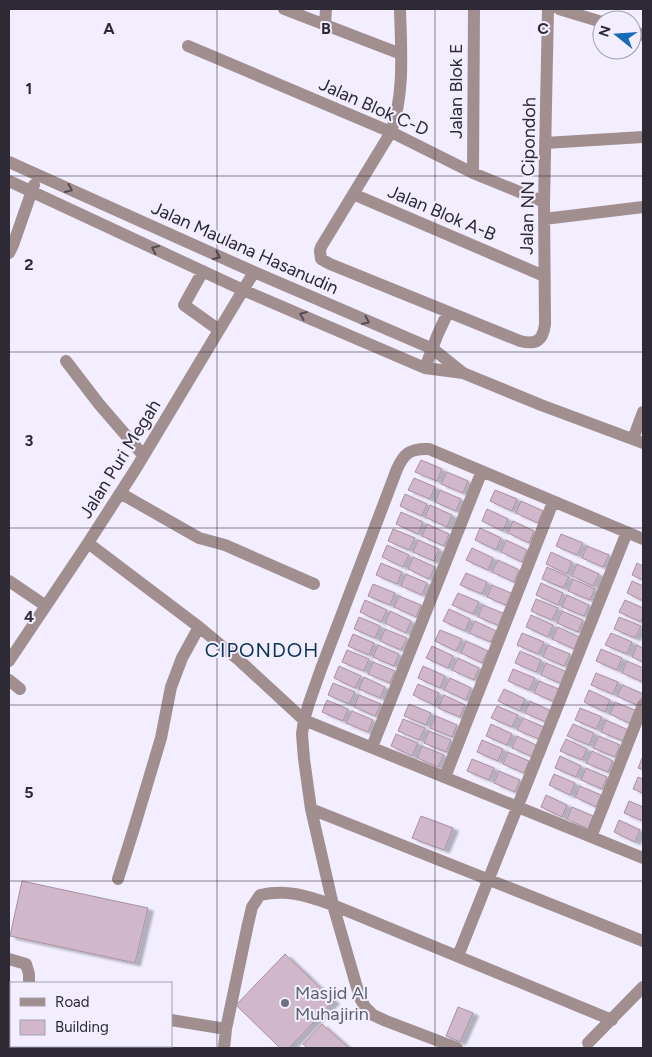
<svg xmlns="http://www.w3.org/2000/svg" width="652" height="1057" viewBox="0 0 652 1057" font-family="Figtree,sans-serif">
<defs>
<filter id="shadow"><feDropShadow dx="5.5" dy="3" stdDeviation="1" flood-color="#0004"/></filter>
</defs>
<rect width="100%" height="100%" fill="#f2eeff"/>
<path fill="#d0b7c9" stroke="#a990a2" filter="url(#shadow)" d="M421 460 442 469 437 481 415 472Z
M447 472 468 481 463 493 441 484Z
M414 478 435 487 430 499 408 490Z
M440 490 461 499 456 511 435 502Z
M495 490 517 499 512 511 490 501Z
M405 494 427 504 422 516 400 506Z
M521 501 543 511 538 523 516 513Z
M430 505 452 515 447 527 425 517Z
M487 509 508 519 503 531 482 521Z
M401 512 423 522 418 534 396 524Z
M513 521 534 531 529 543 508 533Z
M427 524 449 534 444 546 422 536Z
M480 528 501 538 496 550 475 540Z
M393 529 415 538 409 550 388 541Z
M561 534 583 543 577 555 556 546Z
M418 540 439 549 434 561 413 552Z
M506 540 527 550 522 562 501 552Z
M387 545 409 555 403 567 382 557Z
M587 546 609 555 603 567 582 558Z
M472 548 493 558 488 570 466 560Z
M551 552 572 562 567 574 546 564Z
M413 557 435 567 429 579 408 569Z
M498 560 519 570 514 582 492 572Z
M381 563 402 572 397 584 376 575Z
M637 563 643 566V580L632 575Z
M577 564 599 574 593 586 572 576Z
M547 567 569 577 563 588 542 579Z
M466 573 487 582 482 594 460 585Z
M406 574 427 583 422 595 401 586Z
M573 579 595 589 590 600 568 591Z
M632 581 643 586V601L627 593Z
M541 583 563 593 558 605 536 595Z
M373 584 395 593 390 605 368 596Z
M492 585 513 594 508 606 487 597Z
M458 593 479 602 473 614 452 605Z
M567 595 589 605 584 616 562 607Z
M399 596 421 605 416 617 394 607Z
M536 599 558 608 552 620 531 611Z
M365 600 387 610 381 622 360 612Z
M625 600 643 608V616L641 622 619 612Z
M483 605 505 614 500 626 478 617Z
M449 609 470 619 465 631 443 621Z
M390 611 411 621 406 633 385 623Z
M562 611 583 620 578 632 557 623Z
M531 615 553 625 548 637 526 627Z
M359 617 380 626 375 638 354 629Z
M619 617 641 626 635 638 614 629Z
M475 621 496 631 491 642 469 633Z
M558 627 579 637 574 649 552 639Z
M385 629 407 638 401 650 380 641Z
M440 630 462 639 456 651 435 641Z
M522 633 544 642 538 654 517 645Z
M611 633 632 642 627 654 605 645Z
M353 634 374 643 369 655 348 646Z
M466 641 488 651 482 663 461 653Z
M378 645 399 654 394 666 373 657Z
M548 645 570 654 564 666 543 657Z
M637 645 643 648V662L632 657Z
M432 646 453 656 448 668 426 658Z
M601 649 622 658 617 670 596 661Z
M347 650 369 659 364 671 342 662Z
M520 651 541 660 536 672 515 663Z
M458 658 479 668 474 680 452 670Z
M627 661 643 668V682L622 673Z
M373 662 395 671 390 683 368 674Z
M546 663 567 672 562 684 541 675Z
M339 666 361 676 355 688 334 678Z
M423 666 445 676 440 688 418 678Z
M513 669 535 678 529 690 508 681Z
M596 673 618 682 613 694 591 685Z
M364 677 385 687 380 698 359 689Z
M450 678 471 688 466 700 444 690Z
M539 681 561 690 555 702 534 693Z
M333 683 355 692 349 704 328 695Z
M418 684 439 693 434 705 413 695Z
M623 685 643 694 639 706 617 696Z
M504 689 525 699 520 711 498 701Z
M589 690 610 700 605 712 584 702Z
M359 695 381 704 375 716 354 707Z
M444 695 465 705 460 717 438 708Z
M327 700 348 709 343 721 322 712Z
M530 701 551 711 546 722 525 713Z
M615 702 637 711 631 724 610 714Z
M409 704 431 713 426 725 404 716Z
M497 706 518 715 512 727 491 718Z
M580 708 602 717 596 729 575 720Z
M352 711 373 720 368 732 346 723Z
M436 716 457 725 452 737 430 728Z
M523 718 544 727 539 739 517 730Z
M403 719 425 728 419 740 398 731Z
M606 720 628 730 623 741 601 732Z
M491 724 512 734 507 745 486 736Z
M573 724 594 733 589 745 567 736Z
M429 731 451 740 446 752 424 743Z
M396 734 418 743 412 756 391 746Z
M517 736 538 746 533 757 512 748Z
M599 736 620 745 615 757 593 748Z
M566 739 587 749 582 760 560 751Z
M482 740 503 749 498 761 477 752Z
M422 746 444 755 438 767 417 758Z
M592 751 613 761 608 772 586 763Z
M508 752 529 761 524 773 503 764Z
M560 756 581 766 576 777 555 768Z
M643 756V770L638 768Z
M472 759 494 768 489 780 467 771Z
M586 768 607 777 602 789 581 780Z
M499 771 520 780 515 792 494 783Z
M554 774 575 783 570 795 549 785Z
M638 777 643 779V793L633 789Z
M580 786 601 795 596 807 575 797Z
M546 795 567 805 562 817 541 807Z
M629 801 643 807V821L624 813Z
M572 807 593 816 588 829 567 819Z
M421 816 453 828 444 850 412 838Z
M619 820 640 830 635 842 614 832Z
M22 881 148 908 135 963 10 936Z
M285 954 334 1001 289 1048H280L236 1005Z
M458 1007 473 1013 460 1042 446 1036Z
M322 1024 349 1048H308L303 1044Z"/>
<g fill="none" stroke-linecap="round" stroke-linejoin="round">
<path stroke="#a08f8e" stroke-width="12" d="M284 9 401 54
M400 9C401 50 405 93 391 132L321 247 320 251 321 259 330 264 520 341C536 345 543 341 545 324L544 202 548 9
M559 9 602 22
M325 24 326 9
M632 31 643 35
M188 46 391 132 473 173 544 202
M545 143 643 137
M9 162 254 272 433 349 463 373 541 405 643 443
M473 173 474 9
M9 181 243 290 425 368 463 373
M353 194 544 276
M544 219 643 207
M9 253 13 245 34 185
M203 271 184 305 219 330
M66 361 99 404 143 455
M425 368 437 336 448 312
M633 439 643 412
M120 493 199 538 225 545 314 584
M88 543 199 627 240 661 304 720 643 858
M9 581 46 606
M9 661 88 543 135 470 254 272
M9 680 20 689
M372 747 482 471
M445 777 553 502
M311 809 643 941
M591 837 643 705
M118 879 135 825 161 738 171 687 182 658 199 627
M458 956 627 532
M9 959 26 964 29 974V983
M171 1020 226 1029
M588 1043 643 987
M28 1048V1046
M143 1048 144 1046
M224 1048 226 1029 248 924 252 907 260 895C288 889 307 896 333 905L612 1020
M457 1048 386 1021 373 1015 365 1007 360 998 333 905 311 809 304 759 302 734 304 720 309 703 321 669 397 469C404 453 411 448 429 449L643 539"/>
</g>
<defs><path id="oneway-chevron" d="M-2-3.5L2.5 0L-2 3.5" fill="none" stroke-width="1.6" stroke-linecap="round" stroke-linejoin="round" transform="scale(1.25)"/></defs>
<g stroke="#554d54">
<use href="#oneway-chevron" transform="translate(69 189) rotate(24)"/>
<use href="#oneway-chevron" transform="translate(155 249) rotate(-155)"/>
<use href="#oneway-chevron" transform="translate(217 256) rotate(24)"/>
<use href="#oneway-chevron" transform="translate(303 315) rotate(-157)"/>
<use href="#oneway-chevron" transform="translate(366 321) rotate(23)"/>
</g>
<path fill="none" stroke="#2d2a35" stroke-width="1" stroke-opacity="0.55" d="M217 9V1048M435 9V1048M9 176H643M9 352H643M9 528H643M9 705H643M9 881H643"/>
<circle fill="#6b7280" stroke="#f2eeff" stroke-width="2" cx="285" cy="1003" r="5"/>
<g text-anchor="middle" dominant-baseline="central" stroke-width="4" stroke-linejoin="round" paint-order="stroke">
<g font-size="18" fill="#2d2a35" stroke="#f2eeff">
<text transform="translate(456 91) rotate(-90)">Jalan Blok E</text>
<text transform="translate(374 107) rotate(24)">Jalan Blok C-D</text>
<text transform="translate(528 176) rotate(-89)">Jalan NN Cipondoh</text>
<text transform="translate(442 213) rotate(23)">Jalan Blok A-B</text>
<text transform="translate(245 248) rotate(24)">Jalan Maulana Hasanudin</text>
<text transform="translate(120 459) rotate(-58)">Jalan Puri Megah</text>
</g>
<g font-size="18" fill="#5b616d" stroke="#f2eeff" text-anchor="start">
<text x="295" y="993">Masjid Al<tspan x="295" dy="21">Muhajirin</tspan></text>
</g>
<g font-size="20" letter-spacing="1" fill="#0d3359" stroke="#f2eeff">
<text x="262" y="650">CIPONDOH</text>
</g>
</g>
<g font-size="16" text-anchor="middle" font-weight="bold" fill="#2d2a35" stroke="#f2eeff" stroke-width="4" stroke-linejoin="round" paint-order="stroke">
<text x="109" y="34">A</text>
<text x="326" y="34">B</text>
<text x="543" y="34">C</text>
<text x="29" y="94">1</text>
<text x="29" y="270">2</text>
<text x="29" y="446">3</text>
<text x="29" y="622">4</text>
<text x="29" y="798">5</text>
</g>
<rect width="652" height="1057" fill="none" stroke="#2d2a35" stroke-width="20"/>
<rect x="10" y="982" width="162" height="65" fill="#f2eeff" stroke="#a3a0ae"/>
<rect x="20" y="998" width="25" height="8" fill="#a08f8e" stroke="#a3a0ae"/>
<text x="55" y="1007" font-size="15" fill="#2d2a35">Road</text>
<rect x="20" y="1020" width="25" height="15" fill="#d0b7c9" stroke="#a3a0ae"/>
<text x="55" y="1032" font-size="15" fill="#2d2a35">Building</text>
<g transform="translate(617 35) rotate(287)"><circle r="24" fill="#f2eeff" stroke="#a3a0ae"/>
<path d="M0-4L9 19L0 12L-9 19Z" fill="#166bb9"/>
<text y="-8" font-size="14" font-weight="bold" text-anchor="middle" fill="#2d2a35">N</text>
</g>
</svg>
